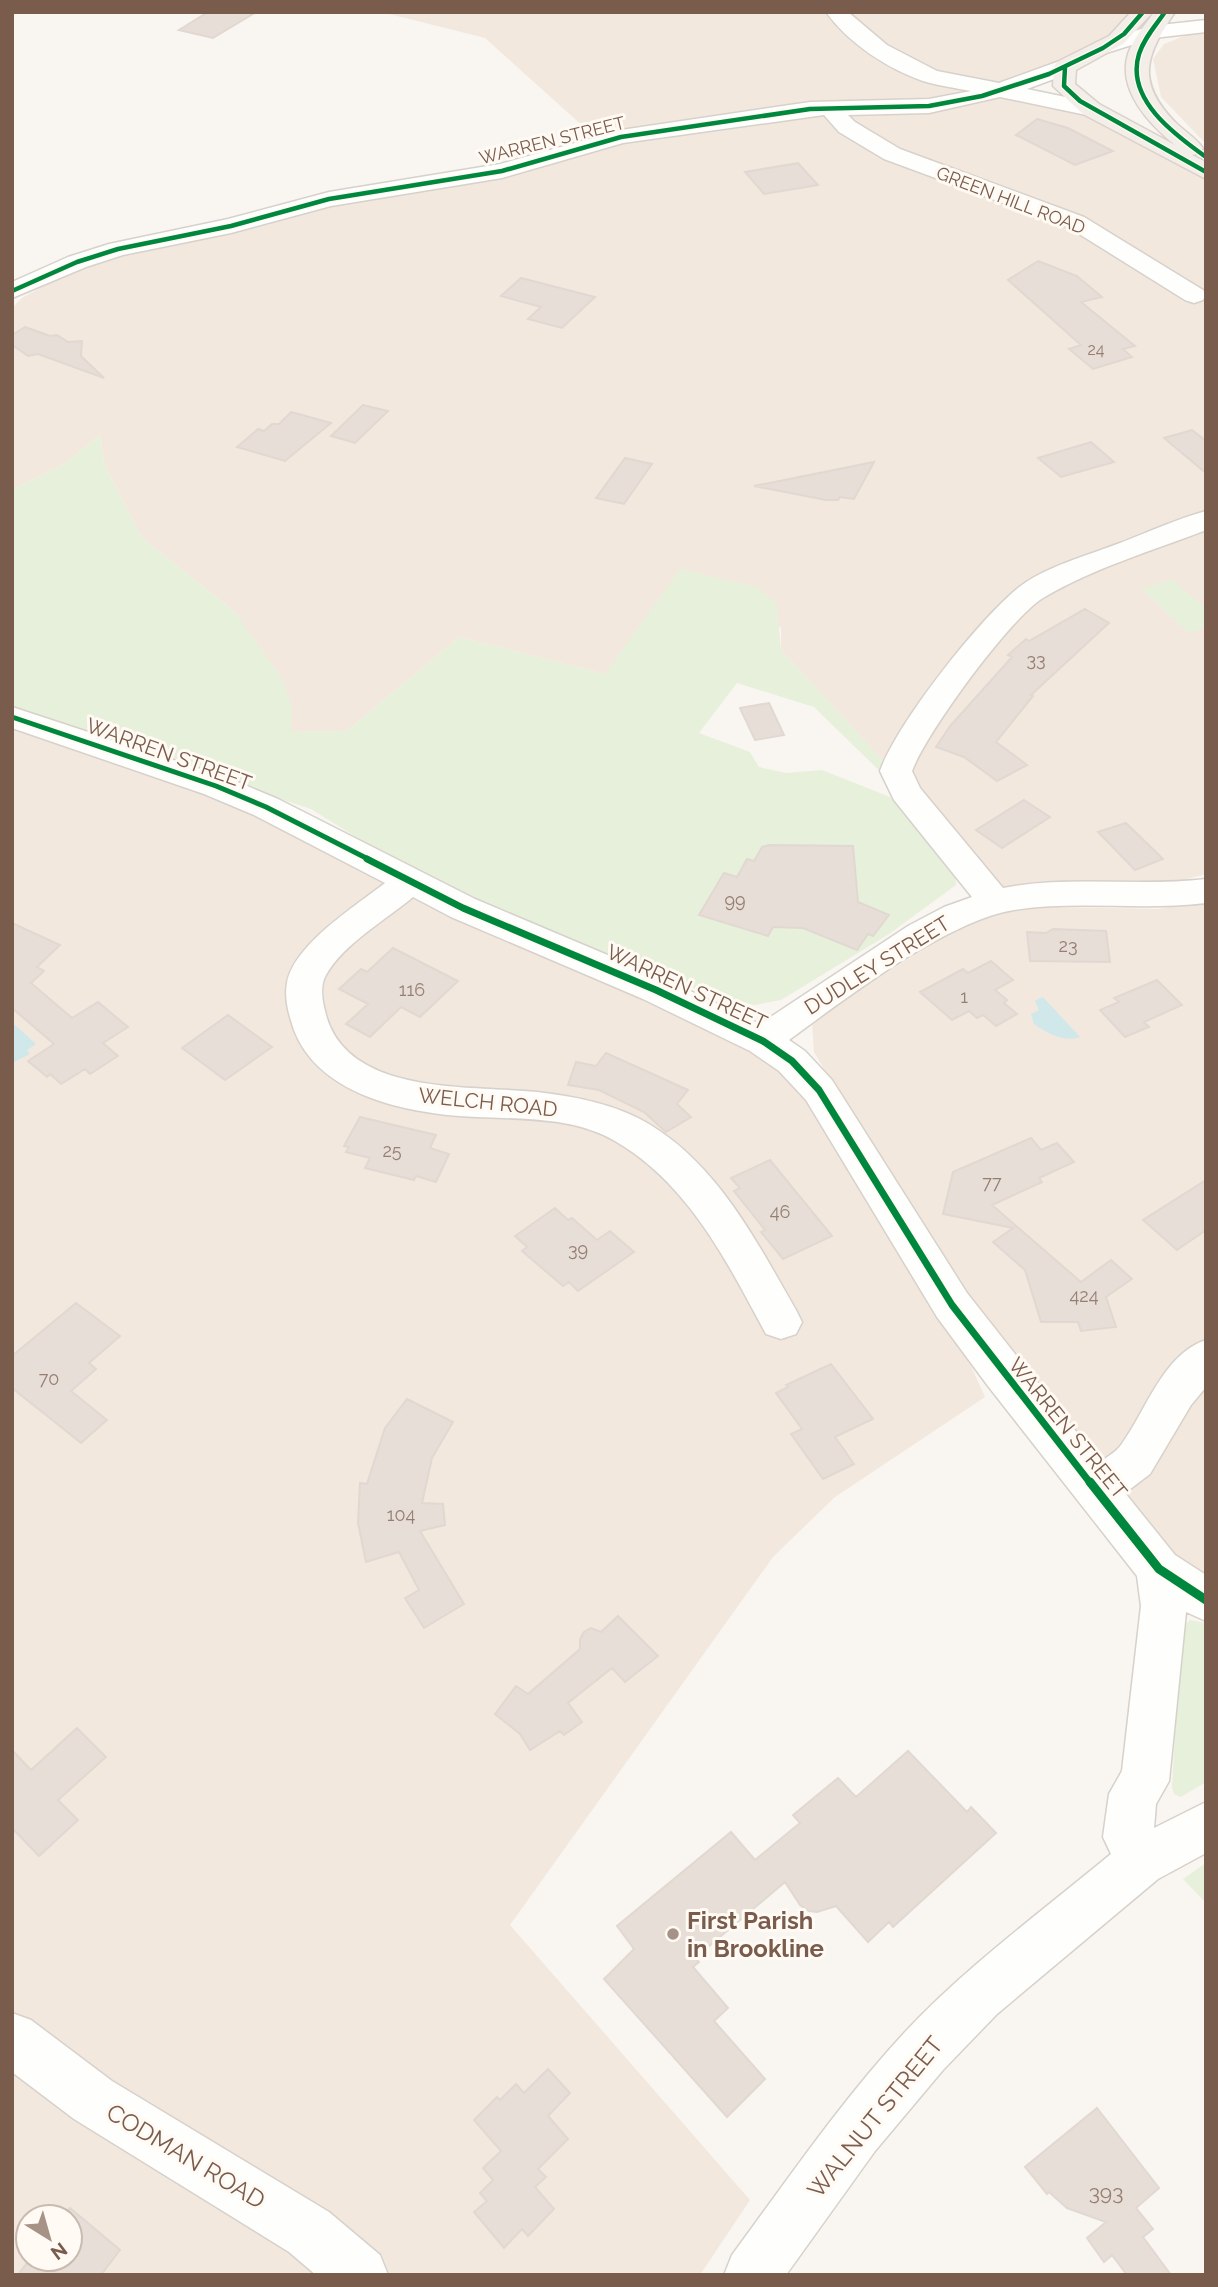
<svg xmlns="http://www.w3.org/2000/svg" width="1218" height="2287" viewBox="0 0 1218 2287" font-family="Raleway,sans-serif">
<rect width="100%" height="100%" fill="#f9f5f0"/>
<path fill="#f2e8de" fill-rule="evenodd" d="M381 12H1138L1086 56 971 95 896 102 796 105 595 137 485 38Z
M1206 31V144L1161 97 1153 59 1164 44 1189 34Z
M1020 97 1064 108 1107 125 1206 175V874L1156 887H999L781 650V627L605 674 459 637 347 731 290 732 292 706 235 612 142 538 104 464 100 435 63 465 12 490V308L22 298 83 264 267 224 341 201 479 181 531 170 611 145 818 112 929 110 961 107 997 98Z
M12 725 255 810 730 1030 797 1083 955 1330 985 1397 835 1497 773 1557 510 1925 750 2200 700 2275H12ZM28 2217H70V2259H28Z
M1206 899V1587L1171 1570 924 1243 814 1052 812 1023 829 1009 966 923 1002 913 1048 907 1158 909Z"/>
<path fill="#e7f0db" d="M100 435 104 464 142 538 235 612 281 677 292 706 291 732 347 731 459 637 605 674 680 569 758 587 777 604 781 650 890 768 889 780 814 707 737 683 699 733 750 752 759 767 786 773 822 770 890 797 955 873 956 885 889 934 781 1000 754 1005 704 992 536 926 424 875 372 847 311 809 28 716 12 706V490L63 465Z
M1172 579 1206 609V627L1189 633 1141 589Z
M1190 1620 1206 1623V1782L1181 1797 1174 1794 1172 1787 1181 1629Z
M1206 1863V1903L1183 1879Z"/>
<path fill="#d0e8ea" d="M1042 997 1044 998 1080 1037C1065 1043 1046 1033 1034 1024L1031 1014 1039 1010 1035 1001Z
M15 1025 36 1044 27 1050 30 1054 12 1063V1026Z"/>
<path fill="#e6ded7" stroke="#e2d8d2" stroke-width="2" d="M208 12H256L213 38 179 30Z
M1037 119 1068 128 1113 151 1075 165 1016 135Z
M798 163 818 185 764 194 745 172Z
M1038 261 1077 276 1102 297 1081 302 1135 346 1123 349 1132 357 1093 369 1069 349 1081 345 1008 280Z
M521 278 595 297 562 328 528 319 541 307 501 296Z
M25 327 50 336 57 335 68 342 82 341 81 356 104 378 38 354 28 356 12 345V335Z
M363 405 388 411 355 443 331 436Z
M291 412 331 423 285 461 237 447 258 429 264 431 272 424H279Z
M1192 430 1206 441V473L1164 438Z
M1091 442 1114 462 1061 477 1038 458Z
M625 458 652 464 624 504 596 498Z
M874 462 854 499 840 497 838 500H826L754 486Z
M1085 609 1109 623 1031 695 1033 696 996 742 1027 765 997 781 964 757 936 747 950 726 1012 657 1008 655 1026 639 1029 641Z
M769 703 784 735 755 740 740 708Z
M1024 800 1050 817 1002 848 976 830Z
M1126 823 1163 859 1135 870 1098 832Z
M769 845 853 846 858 902 889 915 873 936 868 934 857 950 803 928 773 927 768 936 699 915 724 873 737 877 747 859 754 861 762 847Z
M12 923 60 945 37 967 44 971 31 983 72 1018 98 1002 128 1027 103 1043 118 1056 90 1074 85 1069 61 1084 50 1074 47 1077 28 1061 54 1044 12 1008Z
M1053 929 1106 931 1110 962 1030 961 1027 932 1046 933Z
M393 948 458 981 420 1017 401 1007 370 1037 346 1024 368 1004 339 989 361 969 367 972Z
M991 961 1013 980 995 990 1007 1000 1004 1003 1017 1014 996 1026 983 1015 977 1018 969 1011 952 1020 920 992 963 969 968 973Z
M1157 980 1182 1005 1144 1022 1149 1027 1125 1037 1100 1010 1119 1002 1114 998Z
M228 1015 272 1047 225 1080 182 1048Z
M606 1053 688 1090 677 1104 691 1117 666 1132 644 1112 599 1090 568 1085 576 1062 596 1066Z
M360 1117 436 1135 430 1148 449 1154 436 1182 416 1176 414 1180 365 1168 370 1158 346 1152 349 1147 344 1146Z
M1031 1138 1041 1150 1057 1143 1074 1162 1039 1178 1042 1182 992 1205 1081 1282 1111 1260 1132 1279 1106 1297 1116 1327 1081 1331 1078 1322H1041L1025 1270 993 1242 1013 1228 943 1214 953 1172Z
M770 1160 832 1236 783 1259 761 1232 765 1230 734 1191 740 1188 731 1178Z
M1206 1180V1230L1177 1250 1143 1220Z
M555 1208 568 1220 572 1218 597 1240 610 1231 634 1252 578 1291 569 1282 563 1286 522 1251 527 1247 515 1236Z
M76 1303 120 1336 89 1363 96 1369 71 1391 107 1420 81 1443 12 1388V1356Z
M831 1364 873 1419 835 1437 854 1464 823 1479 791 1434 802 1429 776 1393 788 1387 786 1385Z
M407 1399 453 1422 432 1458 422 1503 443 1504 445 1525 420 1531 464 1604 424 1628 405 1598 419 1590 399 1552 366 1562 358 1523 360 1483 367 1484 385 1428Z
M618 1616 658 1656 625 1682 612 1668 568 1703 582 1722 564 1735 560 1731 530 1750 520 1734 495 1714 516 1686 528 1694 580 1649V1639L584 1632 591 1628 601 1632Z
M77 1728 106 1757 58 1800 78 1820 39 1856 12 1828V1750L31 1770Z
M908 1751 967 1812 971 1807 996 1833 893 1927 889 1922 868 1942 836 1906 817 1912 809 1911 800 1905 785 1882 695 1958 699 1962 693 1967 728 2008 714 2021 765 2079 727 2117 604 1979 634 1949 617 1926 731 1832 755 1860 800 1823 793 1815 838 1778 856 1797Z
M548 2069 570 2093 548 2116 568 2139 538 2169 546 2177 535 2187 554 2209 528 2236 522 2229 504 2248 474 2212 487 2201 480 2193 493 2180 483 2168 501 2151 474 2120 497 2097 500 2100 516 2084 524 2093Z
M1097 2108 1159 2188 1136 2208 1153 2229 1143 2237 1171 2275H1127L1112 2255 1104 2262 1087 2238 1106 2222 1067 2208 1049 2192 1047 2194 1025 2167Z
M70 2208 120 2250 101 2275H18L30 2259H70V2217H63Z"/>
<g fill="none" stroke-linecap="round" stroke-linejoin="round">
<defs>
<path id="minor" d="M826 12H848L887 45 937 71 999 83 1057 62H1073L1076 67 1073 72 1027 89 1099 104 1102 109 1099 114 1091 116 1000 97 929 113 848 115 855 122 900 149 1084 217 1203 290 1206 294 1203 300 1194 303 1185 300 1068 227 884 159 839 132 824 115 623 143 502 178 331 206 231 233 123 255 86 267 12 298V282L68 257 109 244 228 219 329 192 500 164 621 130 810 102 929 99 971 91C956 88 939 86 923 81 888 69 848 43 826 12Z
M1206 20V32L1154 38 1103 54 1095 53 1092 48 1095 43 1151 26Z
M1206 511V530C1152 551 1093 568 1043 598 1010 618 926 733 912 771L920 788 1003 888C1069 875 1139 887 1206 879V903C1142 911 1077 900 1014 910 946 921 845 999 789 1040L805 1051 832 1080 967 1293 1100 1462C1107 1457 1116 1452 1121 1445 1146 1411 1163 1354 1206 1340V1387L1191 1405 1150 1474 1125 1493 1175 1555 1206 1575V1621L1186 1612 1169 1781 1156 1804 1154 1828 1206 1802V1853L1158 1879 997 2014 943 2070 875 2151 786 2275H724L732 2255C788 2179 841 2101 905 2032 967 1966 1041 1912 1111 1854L1103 1837 1109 1794 1122 1771 1141 1606 1137 1576 988 1386 937 1317 806 1100 779 1071 750 1051 643 999 451 917 413 897C387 919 342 945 326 975 320 985 322 1000 325 1011 344 1097 472 1085 537 1092 572 1096 609 1103 640 1119 715 1159 755 1239 796 1310L802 1322 796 1334 781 1339 766 1334C727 1262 689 1184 615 1141 568 1114 510 1120 459 1116 399 1111 318 1093 294 1030 289 1015 284 999 287 983 294 944 356 906 385 883L254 815 204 794 12 728V707L228 778 278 799 475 899 669 981 760 1024 908 926 944 907 972 897 894 800 880 771C898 722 977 622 1018 588 1044 567 1089 555 1120 543 1148 532 1177 519 1206 511Z
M12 2013 31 2020 112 2081 329 2212 380 2255 388 2275H316L289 2252 74 2119 12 2072Z"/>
<path id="major" d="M1131 12H1153L1123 44 1076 70 1075 84 1099 104 1175 145C1149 124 1117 90 1128 54 1133 39 1145 25 1154 12H1175C1146 55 1135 81 1175 122 1184 131 1196 138 1203 148L1200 153 1192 155 1206 162V179L1083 114 1053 86 1054 67 1057 62 1109 36Z"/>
</defs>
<use href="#minor" stroke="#d7d1cb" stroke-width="3"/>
<use href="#major" stroke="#dad1cc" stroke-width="3"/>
<use href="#minor" fill="#fefefd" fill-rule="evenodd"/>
<use href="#major" fill="#f3eee8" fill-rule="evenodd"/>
<defs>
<path id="cycleway-far3" d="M1165 12C1156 25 1144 38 1139 54 1125 99 1175 135 1206 157
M1065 67 1064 86 1080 101 1206 172
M12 291 77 262 118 249 231 226 329 199 502 171 621 137 810 109 929 106 982 96 1049 74 1103 48 1124 34 1143 12"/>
<path id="cycleway-far2" d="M12 717 216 786 266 807 370 860"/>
<path id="cycleway-far1" d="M367 859 463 908 656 990 763 1041 792 1061 819 1090 952 1305 1091 1484"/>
<path id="cycleway" d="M1090 1482 1159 1569 1206 1600"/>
</defs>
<use href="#cycleway-far3" stroke="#fffaf3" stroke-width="7"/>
<use href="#cycleway-far2" stroke="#fffaf3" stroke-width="9"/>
<use href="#cycleway-far1" stroke="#fffaf3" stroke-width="11"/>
<use href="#cycleway" stroke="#fffaf3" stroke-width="13"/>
<use href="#cycleway-far3" stroke="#00873e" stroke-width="4.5"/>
<use href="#cycleway-far2" stroke="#00873e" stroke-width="5"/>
<use href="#cycleway-far1" stroke="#00873e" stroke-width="7"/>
<use href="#cycleway" stroke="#00873e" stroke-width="9"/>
</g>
<circle fill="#a69286" stroke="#fffaf3" stroke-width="2.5" cx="673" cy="1934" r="7"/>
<g text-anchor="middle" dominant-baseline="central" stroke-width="6" stroke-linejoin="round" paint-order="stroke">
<g font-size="16" fill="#977e72">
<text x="1096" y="349">24</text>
</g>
<g font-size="18" fill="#7a5c4d" stroke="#fffaf3">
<text transform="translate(552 140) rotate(-14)">WARREN STREET</text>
<text transform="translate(1011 200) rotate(21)">GREEN HILL ROAD</text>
</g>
<g font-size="18" fill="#977e72">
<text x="1036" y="659">33</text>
<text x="735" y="900">99</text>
<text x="1068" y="945">23</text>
<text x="412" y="989">116</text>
<text x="964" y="996">1</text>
<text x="392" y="1150">25</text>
<text x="992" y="1182">77</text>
<text x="780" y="1211">46</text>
<text x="578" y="1249">39</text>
<text x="1084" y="1295">424</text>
<text x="49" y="1378">70</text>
<text x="401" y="1514">104</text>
</g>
<g font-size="21" fill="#7a5c4d" stroke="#fffaf3">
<text transform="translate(169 754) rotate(20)">WARREN STREET</text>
<text transform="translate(877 965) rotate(-32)">DUDLEY STREET</text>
<text transform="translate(687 987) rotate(25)">WARREN STREET</text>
<text transform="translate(488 1102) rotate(6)">WELCH ROAD</text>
<text transform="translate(1068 1428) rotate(51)">WARREN STREET</text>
</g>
<g font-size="21" fill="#977e72">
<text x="1106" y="2192">393</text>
</g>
<g font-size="24" font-weight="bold" fill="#7a5c4d" stroke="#fffaf3" text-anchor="start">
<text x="687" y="1920">First Parish<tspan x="687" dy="28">in Brookline</tspan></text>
</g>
<g font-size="24" fill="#7a5c4d" stroke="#fffaf3">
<text transform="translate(875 2117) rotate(-51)">WALNUT STREET</text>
<text transform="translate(186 2156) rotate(31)">CODMAN ROAD</text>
</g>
</g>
<rect width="1218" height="2287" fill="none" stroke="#7a5c4d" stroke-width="28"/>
<g transform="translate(49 2238) rotate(143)"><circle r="33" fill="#fffaf3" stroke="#cabbb1" stroke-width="2"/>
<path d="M0-5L12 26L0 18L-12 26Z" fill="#a69286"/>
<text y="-10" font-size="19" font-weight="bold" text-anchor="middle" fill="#7a5c4d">N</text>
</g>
</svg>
